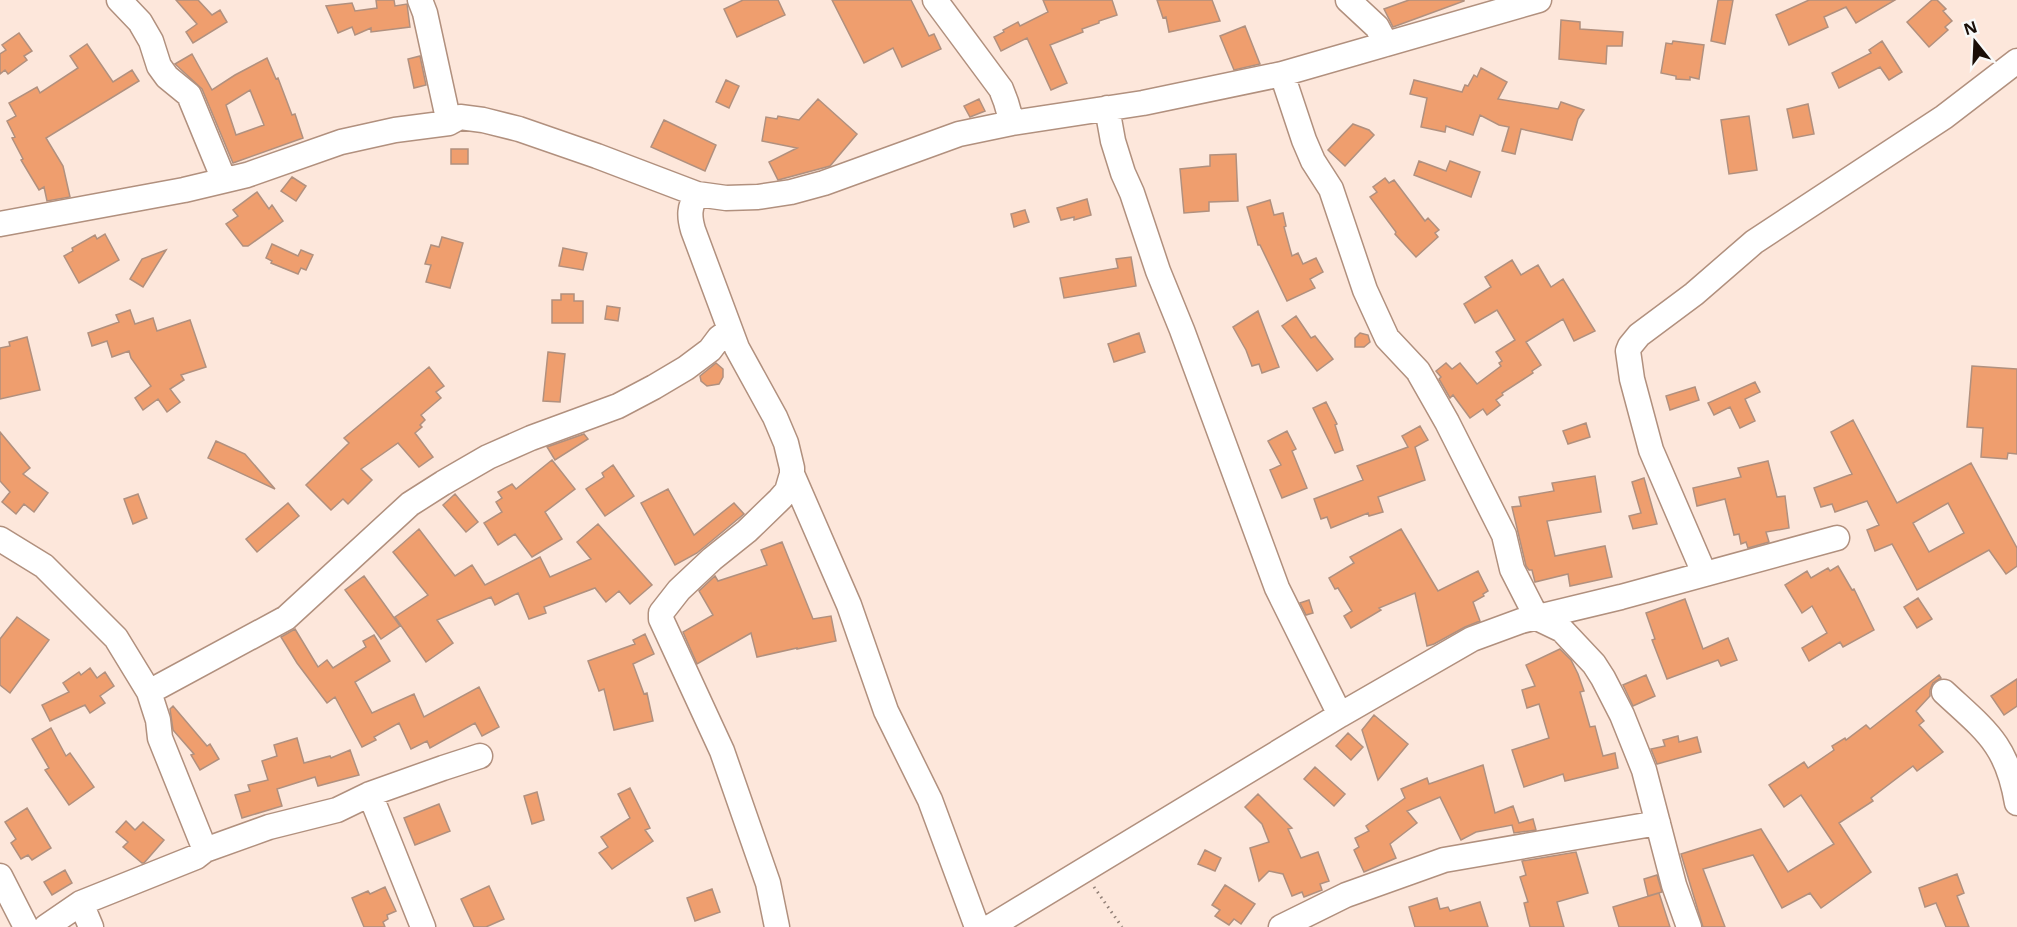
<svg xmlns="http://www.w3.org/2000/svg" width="2017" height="927" viewBox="0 0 2017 927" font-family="'Noto Sans',sans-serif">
<rect width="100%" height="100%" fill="#fde7db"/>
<path fill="#ef9e6e" stroke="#b1907e" stroke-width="1.5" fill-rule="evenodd" d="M176 0H198L212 15 220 10 227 22 193 43 186 32 197 24Z
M376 0H394L395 6 407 4 410 27 371 32V28L355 35 352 27 338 33 326 6 352 3 355 11 377 8Z
M743 0H778L785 15 737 37 724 9Z
M832 0H911L929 36 934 34 941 49 902 67 893 48 864 63Z
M1043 0H1112L1117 15 1099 21V23L1082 29 1083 32 1050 45 1067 83 1051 90 1027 38 1001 51 994 37 1004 32 1003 30 1018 22 1020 26 1048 12Z
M1157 0H1212L1220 21 1169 32 1166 17 1163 18Z
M1409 0H1464V1L1393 27 1384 9Z
M1718 0H1733L1725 44 1711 41Z
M1809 0H1895L1856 23 1846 7 1824 17 1828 27 1789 45 1776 15Z
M1932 0H1937L1946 9 1943 11 1952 21 1945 27 1948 30 1929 47 1907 22Z
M1561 20 1580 22V29L1623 32 1622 46H1607L1606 64 1559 59Z
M1245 26 1260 64 1234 70 1220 36Z
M19 33 32 51 24 56 27 60 8 74 5 70 0 74V54L6 50 2 45Z
M1673 41 1704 45 1699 79 1690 77V80L1676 79V76L1661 73 1666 43 1672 44Z
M1882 41 1902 72 1889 80 1880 67 1839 88 1832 73 1871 53 1869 50Z
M87 44 113 82 132 70 139 81 46 138 63 166 70 197 47 201 44 187 39 190 21 160 23 159 12 138 15 137 7 121 16 116 9 103 37 87 40 93 78 68 70 56Z
M192 54 212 90 235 75 267 58 276 79 278 78 292 115 295 114 303 138 233 163 202 89 175 64ZM250 90 264 125 236 135 226 105Z
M420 56 426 85 414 88 408 59Z
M1481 68 1507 82 1498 99 1558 109 1561 102 1584 110 1578 119 1572 140 1521 129 1515 154 1502 151 1509 127 1499 125 1480 115 1473 135 1446 126 1445 132 1421 127 1427 98 1410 94 1414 80 1462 92 1465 85 1468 86 1474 75 1477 77Z
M726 80 739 86 729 108 716 102Z
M818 99 857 134 830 166 778 180 769 162 797 148 762 141 766 117 777 119 778 116 799 120Z
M979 99 985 111 970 117 964 106Z
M1808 104 1814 134 1793 138 1787 109Z
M1749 116 1757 170 1729 174 1721 120Z
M664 120 716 145 705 171 651 147Z
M1353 124 1369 130 1374 135 1345 166 1328 150Z
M451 149H468V164H451Z
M1236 154 1238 201 1209 202V211L1184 213 1180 169 1210 166V155Z
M1419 161 1446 171 1450 161 1480 172 1471 197 1414 175Z
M292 177 306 186 296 201 281 191Z
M1385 178 1389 183 1394 180 1425 221 1428 218 1439 230 1435 233 1438 237 1416 257 1395 234 1396 232 1370 197 1377 192 1373 187Z
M257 192 269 209 272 205 283 221 248 246H243L226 224 238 216 233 210Z
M1087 199 1091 215 1074 220V217L1061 220 1057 208Z
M1270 200 1274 215 1283 213 1286 226 1284 227 1292 256 1298 253 1303 264 1316 258 1323 272 1310 279 1315 288 1287 301 1260 245H1258L1247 207Z
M1025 210 1029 222 1014 227 1011 214Z
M105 234 119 260 79 283 64 256 73 251 72 248 95 235 97 239Z
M442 237 463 243 450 288 426 282 431 265 425 264 431 245 439 247Z
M272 244 298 256 301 250 313 255 306 270 301 268 298 274 271 263 272 261 266 258Z
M563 248 587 253 583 270 559 266Z
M166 250 143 287 130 279 142 259Z
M1131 257 1136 286 1064 298 1060 278 1118 268 1116 259Z
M1512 260 1521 275 1538 265 1551 287 1563 279 1595 331 1574 341 1563 319 1526 342 1541 365 1532 371 1533 373 1502 393 1503 395 1496 400 1500 405 1487 415 1483 409 1470 418 1453 395 1450 398 1439 379 1441 377 1436 371 1446 363 1452 369 1460 363 1477 384 1501 366 1499 363 1502 361 1496 352 1515 340 1497 310 1475 323 1464 304 1491 287 1485 277Z
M561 294H574V301H583V323H552V300H561Z
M607 306 620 308 618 321 605 319Z
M130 310 135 324 153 318 157 331 190 320 206 367 181 375 184 380 170 389 180 402 167 412 158 399 143 410 135 398 151 386 131 358 129 351 112 357 107 341 92 346 88 333 119 322 116 315Z
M1258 311 1279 367 1262 373 1259 364 1252 366 1246 350 1233 327Z
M1296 316 1311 338 1315 336 1333 359 1317 371 1282 326Z
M1139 333 1145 352 1114 362 1108 344Z
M1360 333 1368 335 1370 342 1364 347H1355V338Z
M27 337 40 390 0 399V348L10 346 9 342Z
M548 352 565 354 560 402 543 401Z
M716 363 723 369V377L719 384 707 386 701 381 700 376Z
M1972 366 2017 369V454L2008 453 2007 459 1981 457 1983 428 1967 427Z
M429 367 444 386 436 392 441 398 421 415 425 420 420 425 422 427 415 433 433 457 419 467 398 443 361 469 372 480 348 504 343 499 331 510 306 485 349 443 344 438Z
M1755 382 1760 392 1745 399 1755 421 1740 428 1730 407 1714 415 1708 403Z
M1695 387 1699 400 1670 410 1666 396Z
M1326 402 1337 424 1335 425 1343 450 1335 453 1313 408Z
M1853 420 1897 503 1971 463 2017 548V566L2006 574 1989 550 1917 590 1892 544 1875 551 1867 530 1879 525 1867 501 1835 512 1832 504 1821 507 1814 488 1852 474 1831 432ZM1948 503 1964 533 1929 552 1913 523Z
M1586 423 1590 437 1568 444 1563 431Z
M1420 426 1428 440 1415 447 1425 480 1378 497 1383 512 1369 516 1368 513 1331 528 1327 517 1321 519 1314 499 1363 480 1357 466 1408 447 1402 436Z
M1287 431 1296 449 1292 451 1307 488 1282 498 1270 470 1281 465 1268 441Z
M0 432 30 468 23 474 48 493 34 512 24 504 16 514 2 502 10 492 0 481Z
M584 434 588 439 555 460 547 447Z
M216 441 245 454 275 489 208 458Z
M552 460 575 489 545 512 562 539 532 557 515 534 498 545 484 523 502 512 496 502 502 498 498 492 512 484 516 489Z
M1768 461 1777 497 1785 496 1789 528 1766 532 1769 542 1748 548 1746 542 1741 544 1739 534 1734 535 1725 499 1697 506 1693 488 1741 477 1738 468Z
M613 465 634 496 605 516 586 489 604 477 602 473Z
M1595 476 1601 512 1547 521 1555 556 1605 546 1612 577 1570 586 1568 574 1535 582 1532 570H1529L1526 566 1512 507 1521 506 1519 497 1554 491 1552 483Z
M1644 478 1657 524 1633 529 1629 516 1641 513 1632 482Z
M668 489 694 535 734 503 744 514 697 553 675 565 641 503Z
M138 494 147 518 133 524 124 499Z
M455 494 478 522 466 532 443 505Z
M288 503 299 516 257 552 246 539Z
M598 524 652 585 630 604 619 591 606 602 595 588 544 607 546 613 529 619 518 593 495 605 491 597 437 620 453 643 426 662 395 617 428 595 393 552 419 529 455 576 472 565 485 585 540 557 550 577 591 559 577 542Z
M1401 529 1438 591 1478 571 1488 591 1483 594 1484 596 1473 602 1480 621 1465 627 1434 644 1427 646 1415 593 1379 608 1381 610 1351 628 1344 616 1352 611 1338 588 1335 589 1329 578 1354 563 1350 557Z
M782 542 813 619 831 616 836 641 797 649V648L757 657 751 633 697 664 683 632 713 615 699 591 715 576 718 581 767 565 761 550Z
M1838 566 1852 590 1854 589 1874 630 1843 647 1840 642 1809 661 1802 648 1827 633 1812 606 1802 613 1785 585 1807 571 1811 578 1828 568 1830 571Z
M364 576 400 626 381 639 345 590Z
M1918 598 1932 619 1917 628 1904 607Z
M1685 599 1703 649 1728 638 1737 660 1721 666 1718 660 1667 679 1652 640 1655 639 1646 613Z
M1309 600 1313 613 1306 615 1300 603Z
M17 617 49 640 10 693 0 685V639Z
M295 629 318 667 327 660 333 668 366 647 363 641 374 635 390 661 355 682 372 713 414 694 424 717 479 687 499 727 482 736 475 723 430 748 427 741 411 749 399 723 374 737 376 740 362 747 335 697 327 703 297 663 281 637Z
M645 634 654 654 633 664 644 694 647 693 653 721 614 730 604 689 599 691 588 661 635 644 633 640Z
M1560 649 1571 660 1578 674 1584 691 1580 692 1590 727 1595 726 1603 756 1615 753 1618 768 1565 781 1563 774 1524 787 1512 750 1549 738 1539 704 1527 708 1522 690 1535 686 1526 665Z
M90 668 97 678 105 672 114 686 100 696 105 703 90 713 85 705 50 721 42 705 69 692 63 683 79 672 81 675Z
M1646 675 1655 696 1633 706 1623 685Z
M1939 675 1941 678 1933 683 1930 690V696L1916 711 1924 721 1919 725 1943 752 1917 771 1913 766 1871 798 1873 801 1839 823 1871 872 1821 908 1810 893 1782 908 1753 855 1703 869 1725 927H1703L1681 854 1761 829 1788 872 1834 844 1801 795 1784 807 1769 785 1804 762 1808 768 1834 750 1832 746 1845 738 1846 740 1866 725 1870 729Z
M2017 679V706L2004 715 1991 696Z
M173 706 207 746 210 744 219 759 200 770 191 755 194 754 173 730 170 709Z
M1374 715 1408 744 1378 780 1362 730Z
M51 728 66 756 70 753 94 787 69 805 45 770 49 768 32 739Z
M1348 733 1363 747 1351 760 1336 746Z
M1678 736 1679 742 1697 737 1701 752 1657 764 1651 749 1665 746 1663 740Z
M297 738 304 763 330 756 331 758 350 750 359 775 318 786 315 777 277 789 282 806 242 818 235 795 250 791 248 785 268 780 262 761 277 756 274 745Z
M1483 765 1495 813 1513 806 1519 823 1533 819 1536 830 1514 833 1512 825 1476 832 1461 840 1440 797 1407 811 1417 823 1390 844 1396 858 1364 872 1354 850 1359 847 1355 838 1369 831 1366 826 1405 798 1401 789 1427 778 1429 784Z
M1315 767 1345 794 1334 806 1304 779Z
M630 788 650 828 645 830 653 841 612 869 599 853 608 847 601 837 630 818 618 794Z
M537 792 544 820 532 824 524 796Z
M1258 794 1292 828 1288 829 1301 858 1318 852 1329 881 1320 884 1322 890 1304 897 1302 892 1292 896 1283 874 1269 871 1259 881 1250 848 1269 842 1262 824 1245 807Z
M439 804 450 831 415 845 404 818Z
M27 808 51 848 32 860 28 855 21 859 11 843 16 839 5 822Z
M126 821 135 830 143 822 164 840 144 863H142L123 847 128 842 116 832Z
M1205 850 1221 858 1215 871 1198 864Z
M1576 852 1588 893 1557 902 1564 927H1530L1524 903 1528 902 1520 877 1526 875 1522 861Z
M65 870 72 883 52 895 44 882Z
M1957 874 1964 893 1957 896 1969 927H1946L1936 903 1925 907 1919 888Z
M1657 875 1662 892 1648 896 1644 879Z
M1225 885 1255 904 1241 924 1234 919 1229 925 1215 916 1220 910 1212 905Z
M489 886 504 919 486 927H474L461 899Z
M385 887 396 911 387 915 388 919 383 922 385 927H364L352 898 368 891 370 894Z
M712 889 720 912 695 921 687 898Z
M1659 893 1670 927H1619L1613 907Z
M1437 898 1440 909 1448 907 1450 911 1480 902 1488 927H1415L1409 907Z"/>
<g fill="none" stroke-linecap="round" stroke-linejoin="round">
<defs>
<path id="minor" d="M119 0 140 22 151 41 159 66 167 77 189 95 224 180
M420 0 425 13 449 123
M935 0 1001 89 1006 102 1012 123
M1348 0 1377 27 1386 44
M1282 74 1304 140 1313 161 1331 189 1365 290 1387 338 1418 371 1447 422 1504 535 1512 569 1537 618 1562 630 1594 664 1603 678 1622 715 1644 770 1674 885 1689 927
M1107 108 1113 141 1123 173 1132 193 1158 271 1182 330 1277 588 1340 715
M697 194C689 207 689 216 693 230L737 348 775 417 786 443 792 468V474L787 491 780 499 747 531 712 559 679 590 661 613V619L722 751 768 883 777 927
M0 224 184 190 247 175 341 142 395 130 449 123 460 117 483 120 519 129 597 156 697 194 726 198 758 197 791 192 824 183 959 134 1012 123 1143 103 1282 74 1539 0
M792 474 849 605 886 711 930 800 977 927
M0 539 44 566 116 638 149 692 158 720 160 738 205 850
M1704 573 1651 450 1632 379 1628 351 1630 346 1639 335 1694 294 1754 242 1944 117 2017 61
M149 692 286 618 410 504 443 483 488 457 531 438 618 406 654 387 686 368 710 350 719 338 730 330
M1944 692C1986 731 2007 744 2017 803
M370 794 423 927
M0 876 26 927
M81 903 91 927
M46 927 81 903 196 857 205 850 269 827 337 810 370 794 443 768 480 756
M990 927 1340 715 1472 639 1521 621 1621 597 1837 538
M1281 927 1346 895 1444 860 1658 823"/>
</defs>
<use href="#minor" stroke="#b1907e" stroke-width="27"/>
<path stroke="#907f76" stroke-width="3" stroke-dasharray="1.5 4.5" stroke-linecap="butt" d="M1094 887 1122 927"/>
<use href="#minor" stroke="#fff" stroke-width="24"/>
</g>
<g transform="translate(1975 42) rotate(342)" stroke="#f9faf9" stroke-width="4.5" paint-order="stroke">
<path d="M0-4.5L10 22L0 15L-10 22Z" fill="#1a0f08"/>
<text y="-9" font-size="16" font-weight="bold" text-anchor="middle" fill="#1a0f08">N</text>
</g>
</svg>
